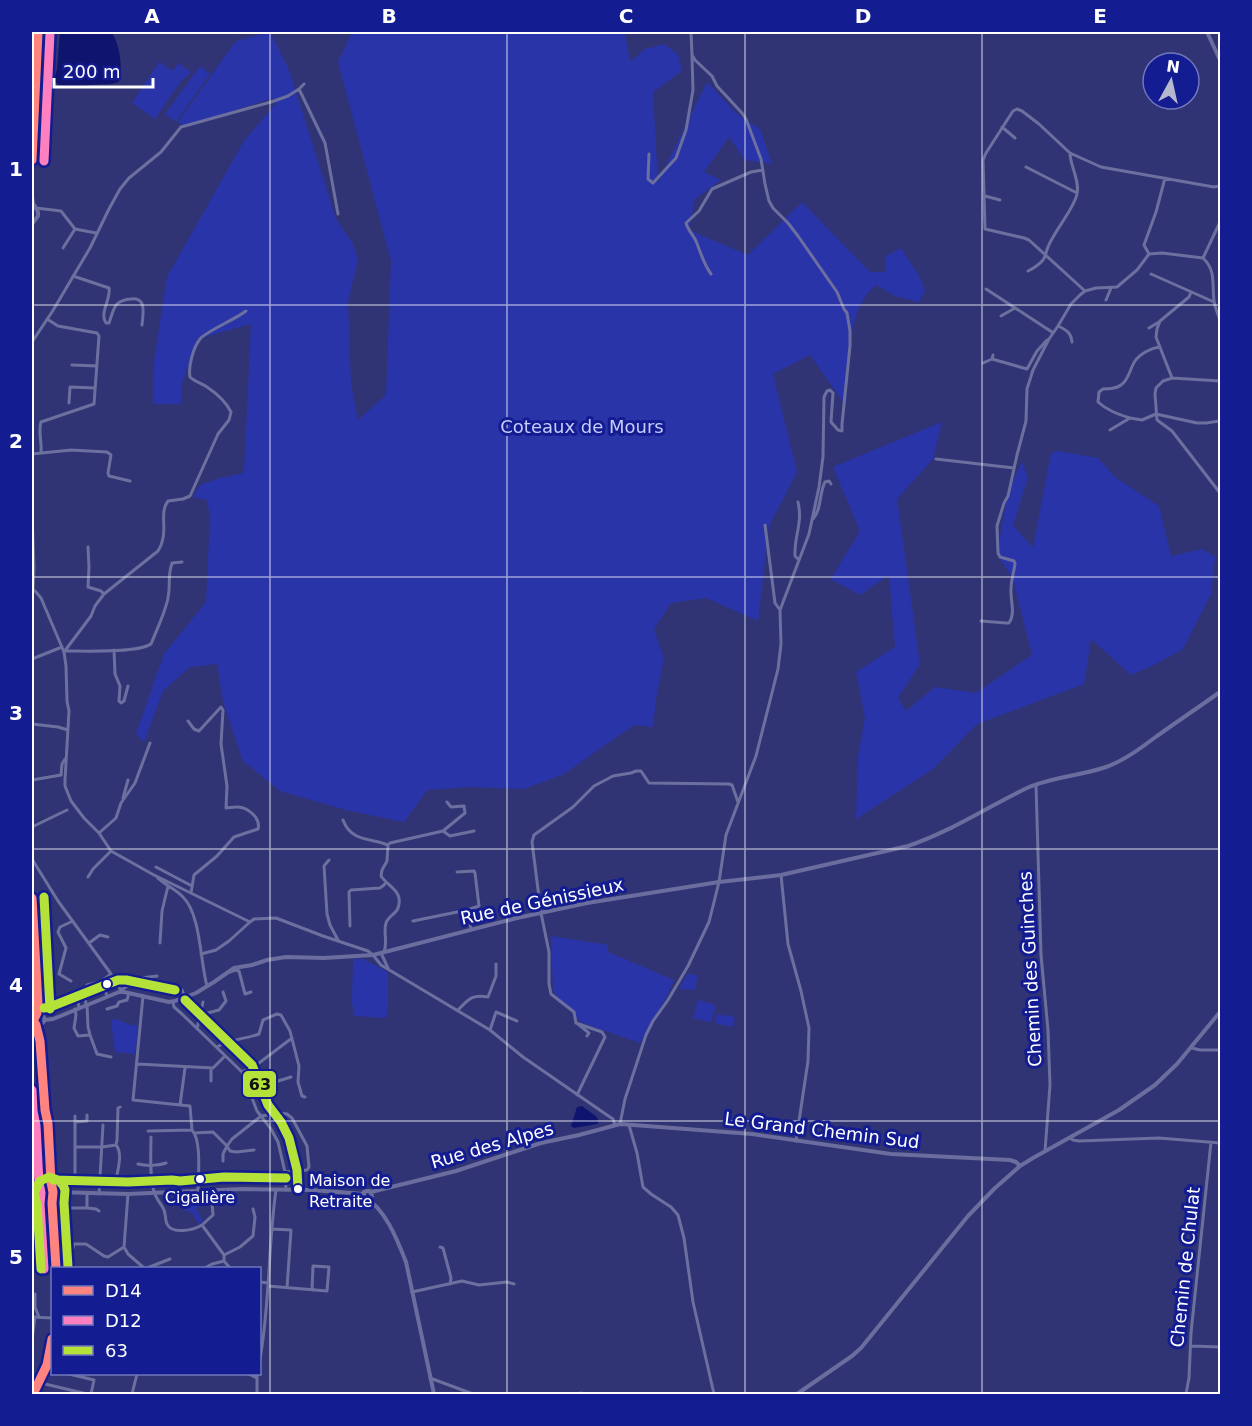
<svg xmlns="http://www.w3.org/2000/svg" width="1252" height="1426" viewBox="0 0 1252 1426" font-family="'DejaVu Sans',sans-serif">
<rect width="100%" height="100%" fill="#303474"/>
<path fill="#2a34a9" d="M270 32 289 70 336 219 353 244 358 260 348 302 351 384 358 420 386 395 391 261 338 62 352 32H625L630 62 645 49 664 44 678 54 682 71 653 92 658 182 707 82 737 114 760 129 772 164 745 160 729 137 704 172 721 180 695 199 689 230 748 255 802 202 870 272H886V256L901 248 919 276 925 291 919 302 895 296 876 285C873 288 869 291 866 295 847 323 848 373 846 406L810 355 773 374 797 472 769 526 758 621 706 598 671 603 654 629 664 658 656 699 653 727 634 725 564 774 524 789 471 787 427 790 404 822 346 810 280 791 243 761 223 702 217 664 190 667 163 691 144 742 136 734 164 654 206 602 210 517 207 500 193 497 200 485 220 478 244 473 251 324 197 339 182 383 181 404H153L154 361 167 277 244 141 276 103 273 98 185 126 178 122 236 41Z
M159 62 173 71 178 63 191 72 185 79 183 78 155 119 132 103Z
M200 66 210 74 176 122 165 114Z
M942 422 933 459 897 499 920 664 898 698 906 711 935 687 976 693 1032 655 1013 579 997 554 1008 491 1022 462 1028 477 1013 525 1033 548 1051 453 1058 451 1098 458 1115 477 1159 506 1171 556 1202 549 1215 557 1211 594 1183 649 1156 664 1131 675 1091 639 1084 684 977 724 933 769 856 819 858 756 865 718 856 672 895 647 889 575 860 595 831 579 860 531 833 467Z
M551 936 608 945V952L674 980 666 998 640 1043 580 1022 553 991Z
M353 959H363L388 972V1007L386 1018 354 1016 352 1003Z
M687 974 698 975 695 990 679 989Z
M698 1000 716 1005 711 1022 693 1018Z
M717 1014 735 1017 733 1027 715 1023Z
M116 1019 131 1025 138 1026 135 1054 115 1052 111 1020Z
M208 1194 210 1196V1200L196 1209 203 1221 199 1224 192 1213 185 1210 177 1197Z"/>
<path fill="#0f156f" d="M60 32H111C120 43 123 68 119 82L111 84 89 85 79 88 58 85 54 80 57 69Z
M582 1106 597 1117 599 1122 597 1124 574 1128 571 1126 577 1107Z"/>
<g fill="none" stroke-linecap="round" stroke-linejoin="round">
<path stroke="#6c709f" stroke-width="3" d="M299 89 304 84
M1002 127 1015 138
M649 154 648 179 653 183 676 158 686 130 693 90 692 56
M1026 167 1077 193
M985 196 1000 200
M36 208 61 211 75 229 96 233
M63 248 75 229
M1149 254 1144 245 1156 212 1165 178
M1203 258C1216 270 1212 284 1214 301 1215 308 1218 314 1220 320
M1203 258 1220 222
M1028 271C1034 268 1039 265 1043 260 1046 256 1046 251 1048 247 1054 231 1074 209 1077 194 1080 180 1070 166 1070 153
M711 274C703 263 701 253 696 241 693 235 688 230 686 223L699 211 712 189 751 172 763 170
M1151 274 1214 302
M73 276 109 288C111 300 99 313 106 323H109C111 318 113 308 117 304 120 301 127 299 131 299 147 297 143 314 142 325
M986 289 1052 332
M1085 291 1029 240 1024 238 985 229 983 160 986 153 1013 111 1017 109 1022 111 1039 124 1070 153 1101 167 1214 187 1220 186
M1106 300 1111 288
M1001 316 1015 308
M1058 326C1067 330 1071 333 1072 342
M1149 328 1159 322
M32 342 52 312 90 248 109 209 120 189 129 178 161 152 181 127 271 102 288 96 299 89 325 143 338 214
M993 355 992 359 1027 369 1037 351 1047 340
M983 363 992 359
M72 365 97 366
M1172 378 1156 337 1157 329 1160 321 1189 297 1191 292
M1220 381 1172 378 1163 381 1156 388 1155 394 1157 420 1172 431 1220 493
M69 403 70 387 95 388
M1130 418C1118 414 1108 411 1098 402L1099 392 1103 389C1108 389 1116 389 1121 385 1129 380 1130 368 1135 361 1140 354 1151 348 1159 347
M1110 430 1130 418 1142 420 1156 414 1197 423H1206L1220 421
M41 452C42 442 38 431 41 422L94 404 99 336 97 333 58 326 47 319
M32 454 71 450 107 452 111 455 108 473 109 476 130 481
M936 459 1014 468
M798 502C803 523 794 536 795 556L799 560
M32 514 34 568 33 590
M813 519C822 509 819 493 825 482L829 481 831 484
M765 525 775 603 780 610
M88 547 89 567 88 587 101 591 104 594
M32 589 36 592 41 598 64 652 66 666 67 701 69 711 65 780V786L71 801 84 818 99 833 111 851 154 875 250 922 254 919 276 918 323 936 368 951 373 955 381 965 490 1030 523 1057 607 1115 613 1119 615 1125
M981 621 1006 623H1009C1016 613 1010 600 1011 589 1011 580 1014 572 1015 564L1014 561 1000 557 998 553 997 526 1004 503 1008 496 1017 455 1026 421 1027 389 1033 370 1049 339 1058 326 1071 304 1080 295 1085 291 1096 288 1117 287 1137 270 1149 254 1162 253 1203 258
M114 650 115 674 120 686 119 701 121 703 124 701 128 686
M66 651C84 651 138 653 151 644 157 629 165 613 168 598 171 584 167 578 172 563L182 562
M64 652 91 616 95 606 104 594 158 551C170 532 158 514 168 501L183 499 190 496 218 434 229 420 231 412C226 402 216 393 207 387 201 383 195 382 190 377 188 367 193 348 200 339 205 332 236 319 246 311
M32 659 62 647
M188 721 194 729 199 731 221 707 223 710 221 744 227 786 226 808C229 808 232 807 236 807 247 806 261 818 258 829L234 837 217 856 194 875 191 893
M32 724 58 727 68 730
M32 780 61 775 62 764 65 759
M1036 785 1041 955 1048 1030 1050 1085 1045 1151
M123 798 128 780
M343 820C351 842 371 838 388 845
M32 827 67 810
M443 831 450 836 474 831
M99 833 116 818 121 803 135 783 150 743
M32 859 58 901 111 974 122 992
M329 860 324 866 327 914 330 925 338 940
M156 867 192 886
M457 872 474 871 475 873 479 906 467 910 471 929
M781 875 788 944 801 991 809 1028 808 1061 796 1141
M88 877 93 869 111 851
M157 877C164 885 175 888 183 897 201 915 200 961 207 986
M413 921 467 910
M350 926 349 892 351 890 380 888 384 885 386 882
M89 943 100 935 108 937
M160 943 162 911 168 886
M384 952C388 942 383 932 386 923 388 916 396 914 398 908 404 891 388 887 381 876L382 870 387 861 388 845 390 843 443 831 465 813 464 806 451 807 447 802
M381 953 388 968
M201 954 216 950 229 941 250 922
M230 972 235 970 239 971 245 994 251 992
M71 981 59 974 66 948 58 932 60 927 73 921
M169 987 182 990 185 997
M121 990 141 978 157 976
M77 992 79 1008
M107 996 102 981 111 974
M143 996 133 1100 190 1106 192 1130C202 1141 198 1176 198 1192
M173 1002 174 1007 182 1014 242 1072 257 1111 271 1129 278 1142 285 1172 286 1190
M86 1005 85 995 87 985 102 981
M75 1009 76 1015 74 1028 78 1036 90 1035 88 1027 87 1005
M107 1009 117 1006 119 1002 127 1000 129 993
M458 1010C469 999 472 994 488 997L496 976V964
M200 1015 203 1002
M578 1024 589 1033 587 1036
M197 1029 200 1015 219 1010 226 1001 223 992
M490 1030 496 1012 517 1021
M90 1035 97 1054 111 1057
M217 1047C232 1038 243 1040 259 1034L263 1020 277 1014 281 1015 290 1031 299 1066 298 1082 302 1096 305 1097
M1192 1048 1200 1050H1220
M137 1064 213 1068 225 1056
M253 1066 261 1075 265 1082H275L291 1077
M242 1072 259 1063 292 1038
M211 1081V1068
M577 1095 605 1037 602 1032 576 1023 574 1012 551 994 549 984V952L541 913 532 842 534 835 573 807 594 786 613 776 631 773 636 771H641L649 783 729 784 732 785 738 802
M180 1105 185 1068
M75 1116V1147
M75 1122 87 1121V1115
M620 1124 625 1099 646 1035 653 1021 668 1000 688 966 709 922 719 882 726 835 756 756 778 669 781 644 780 610 809 534 819 487 823 457 824 397 827 391 830 390 833 393 831 422 838 430 842 431V424L850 346V331L847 313 844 309 837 292 798 236 788 223 773 208 769 201 765 184 761 159 746 119 742 113 717 86 712 76 695 60 692 55 691 32
M629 1125 637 1153 643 1187 651 1194 671 1207 678 1215 684 1238 693 1302 714 1394
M148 1131 192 1130
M194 1133 213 1132 227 1146 232 1139 261 1116 279 1113 287 1114 292 1118 307 1146 309 1167 307 1170 285 1172
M151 1137C151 1152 149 1181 155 1194 157 1200 162 1205 164 1210 166 1215 165 1220 167 1224 172 1235 194 1230 202 1225L224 1255V1261L230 1268
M1070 1138 1073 1140 1079 1141 1159 1138 1220 1143
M116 1145C122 1152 119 1165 117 1175
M223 1161V1154L227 1146 230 1151 236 1152 254 1150
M138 1164C146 1166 158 1166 166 1163
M75 1177V1147H102L116 1145 117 1140 118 1108 120 1107
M32 1192H46
M87 1194V1208L96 1209 99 1211
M99 1194 103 1125
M69 1208H87
M32 1221H37
M202 1225 213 1215 211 1191
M272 1229 291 1230 287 1288
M124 1247 128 1194
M124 1247 128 1254 144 1268
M440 1247 443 1248 451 1278 450 1284
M73 1248 74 1244H86L104 1256 108 1257 124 1247
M32 1253 52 1261
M224 1255 240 1247 253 1236 255 1217 253 1209
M147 1268 170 1259
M205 1268 212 1264 224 1261
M260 1282 268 1283
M268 1286 327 1291 329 1267 313 1266 312 1290
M412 1292 462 1281 479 1285 507 1282 514 1284
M35 1294V1307L39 1317
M32 1317 52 1318
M32 1340 35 1317
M1191 1346 1220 1347
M260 1359C270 1303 268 1246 276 1190
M69 1374 94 1380 91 1394
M249 1374 257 1378
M257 1374V1394
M430 1378 473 1394
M41 1383 87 1394
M132 1394 137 1374
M578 1394 580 1393 587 1394
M1186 1394 1189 1378 1191 1333 1211 1142"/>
<path stroke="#6a6d9d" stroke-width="4" d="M1207 32 1220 60
M32 160 38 32
M32 196 33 203 38 212V216L32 224
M32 898 38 1004 37 1013 33 1021 36 1025 39 1038
M39 1007 45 1020
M45 1020 53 1019 119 992H124L169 1002 175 1001 196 993 214 982 234 968 252 965 267 960 286 957 324 958 373 955 517 918 587 903 719 882 781 875 908 846C950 832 987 807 1027 788 1052 777 1080 776 1106 767 1125 760 1141 748 1157 736 1178 721 1199 707 1220 692
M45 1020 41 1025 40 1041 48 1183 46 1193 49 1203 53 1268
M46 1117 51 1182 53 1192 52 1203 56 1268
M53 1192 128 1194 242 1189 312 1190 364 1194
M371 1192 456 1171 541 1143 579 1135 620 1124 752 1134 891 1154 1010 1160 1016 1162 1020 1166
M369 1199 372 1196 370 1191H367L364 1192V1197C385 1208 397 1239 406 1262L434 1394
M39 1389 49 1366 52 1353
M33 1394 47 1365 52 1339
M797 1394 852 1356 861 1348 968 1216 994 1189 1020 1166 1033 1158 1119 1110 1155 1085 1177 1064 1220 1012"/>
<defs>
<path id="bus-1" d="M32 160 38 32
M32 898 38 1004 37 1013 33 1021 36 1025 40 1041 45 1110 48 1124 51 1182 53 1192 52 1203 56 1268
M33 1394 47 1365 52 1339"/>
<path id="bus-2" d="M44 161 50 33
M32 1090 33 1111 36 1126 39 1183 41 1193 40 1204 44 1269"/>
<path id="bus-3" d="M44 897 50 1009
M185 1000 252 1065 268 1105 281 1122 289 1138 297 1170 298 1189
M44 1008 50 1007 118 980H126L175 990
M53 1180 128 1182 172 1180 180 1181 224 1177 286 1178
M41 1269 37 1205 34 1192 40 1181 49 1177 58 1180 63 1185 65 1190 64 1203 68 1267"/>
</defs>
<use href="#bus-1" stroke="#131c91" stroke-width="14"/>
<use href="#bus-2" stroke="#131c91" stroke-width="14"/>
<use href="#bus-3" stroke="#131c91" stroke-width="14"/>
<use href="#bus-1" stroke="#ff8480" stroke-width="9"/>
<use href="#bus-2" stroke="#ff80c0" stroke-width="9"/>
<use href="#bus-3" stroke="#b5e239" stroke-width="9"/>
</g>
<path fill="none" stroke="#fff" stroke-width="1.5" stroke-opacity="0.55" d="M270 32V1394M507 32V1394M745 32V1394M982 32V1394M32 305H1220M32 577H1220M32 849H1220M32 1121H1220"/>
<g fill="#fff" stroke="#131c91" stroke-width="2">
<circle cx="107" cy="984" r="5"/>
<circle cx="200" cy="1179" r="5"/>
<circle cx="298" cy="1189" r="5"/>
</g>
<g text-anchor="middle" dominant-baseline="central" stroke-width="6" stroke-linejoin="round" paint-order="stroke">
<g font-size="16" fill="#fff" stroke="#131c91" text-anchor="start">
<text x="309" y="1180">Maison de<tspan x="309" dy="21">Retraite</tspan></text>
<text x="200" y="1197" text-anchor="middle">Cigalière</text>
</g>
<g font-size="18" fill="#c7ccfc" stroke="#131c91">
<text x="582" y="426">Coteaux de Mours</text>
</g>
<g font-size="18" fill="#fff" stroke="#131c91">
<text transform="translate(542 901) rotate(-12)">Rue de Génissieux</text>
<text transform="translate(1030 969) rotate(-93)">Chemin des Guinches</text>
<text transform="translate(822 1130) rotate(7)">Le Grand Chemin Sud</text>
<text transform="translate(492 1145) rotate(-16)">Rue des Alpes</text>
<text transform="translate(1185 1267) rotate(-84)">Chemin de Chulat</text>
</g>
</g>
<rect stroke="#131c91" stroke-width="2" x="242" y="1070" width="35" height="28" rx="6" fill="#b5e239"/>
<g font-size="16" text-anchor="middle" font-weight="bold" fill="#111">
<text x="260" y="1090">63</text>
</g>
<rect width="1252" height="1426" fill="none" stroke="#131c91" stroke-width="66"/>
<rect x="51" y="1267" width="210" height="108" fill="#131c91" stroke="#7177bd" stroke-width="1.5"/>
<rect x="63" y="1286" width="30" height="9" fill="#ff8480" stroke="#7177bd" stroke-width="1.5"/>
<text x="105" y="1297" font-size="18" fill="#ffffff">D14</text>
<rect x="63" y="1316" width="30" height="9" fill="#ff80c0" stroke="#7177bd" stroke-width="1.5"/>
<text x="105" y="1327" font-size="18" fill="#ffffff">D12</text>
<rect x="63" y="1346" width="30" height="9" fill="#b5e239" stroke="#7177bd" stroke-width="1.5"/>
<text x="105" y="1357" font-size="18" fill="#ffffff">63</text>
<g transform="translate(1171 81) rotate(8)"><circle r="28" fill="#131c91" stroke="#7177bd" stroke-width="1.5"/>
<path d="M0-4.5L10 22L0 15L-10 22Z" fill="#b7b8ce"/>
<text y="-9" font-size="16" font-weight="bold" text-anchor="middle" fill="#ffffff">N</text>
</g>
<path d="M54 78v9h99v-9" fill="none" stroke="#ffffff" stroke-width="3"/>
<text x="63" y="78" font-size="18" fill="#ffffff" stroke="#131c91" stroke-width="4.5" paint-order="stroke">200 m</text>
<rect x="33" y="33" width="1186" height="1360" fill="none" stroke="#fff" stroke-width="2"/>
<g font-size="20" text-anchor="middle" font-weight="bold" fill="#fff">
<text x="152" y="23">A</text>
<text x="389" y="23">B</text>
<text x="626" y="23">C</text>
<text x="863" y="23">D</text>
<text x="1100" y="23">E</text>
<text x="16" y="176">1</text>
<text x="16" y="448">2</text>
<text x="16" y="720">3</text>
<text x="16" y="992">4</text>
<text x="16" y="1264">5</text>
</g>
</svg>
